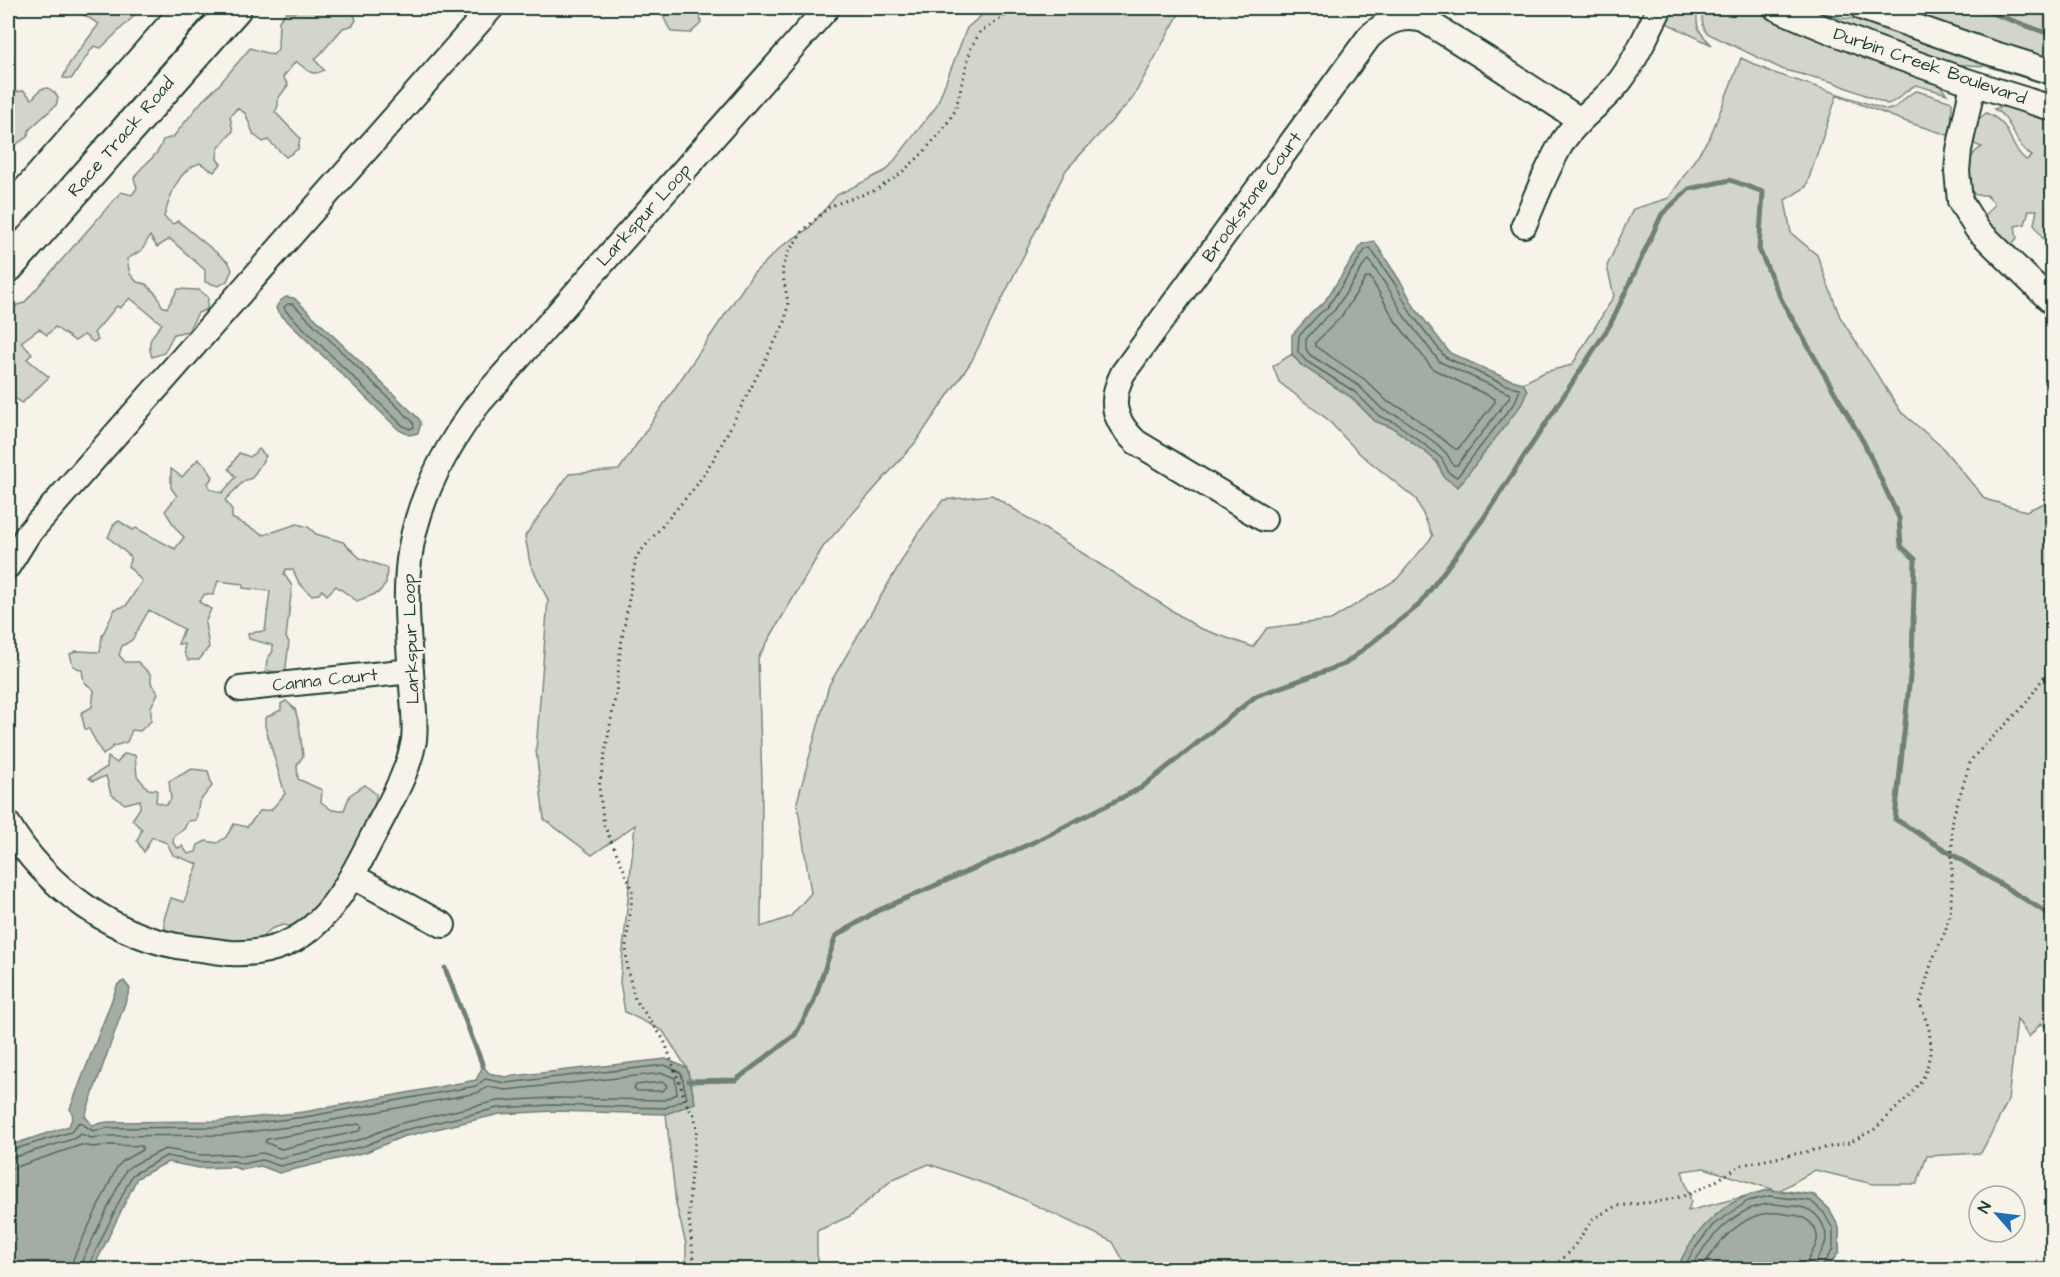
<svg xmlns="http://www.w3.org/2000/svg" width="2060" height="1277" viewBox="0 0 2060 1277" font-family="'Architects Daughter',sans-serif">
<rect width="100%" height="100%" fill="#f7f3e8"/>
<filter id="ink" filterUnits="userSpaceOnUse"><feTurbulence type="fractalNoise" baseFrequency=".0167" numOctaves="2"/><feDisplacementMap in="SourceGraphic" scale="12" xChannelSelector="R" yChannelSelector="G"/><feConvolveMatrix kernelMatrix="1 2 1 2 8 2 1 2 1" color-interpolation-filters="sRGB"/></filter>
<g filter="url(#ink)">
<path fill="#d3d5ca" stroke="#79897f" stroke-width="1.5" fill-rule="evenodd" d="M80 8H135L134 16 101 48 94 46C85 57 80 68 71 79L63 78 69 64 99 24 79 12Z
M299 8H352L356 20 353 25 343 28 315 60 324 70C312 78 306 69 296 61L283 77 288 85 278 99V106L275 112 300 138 298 149 286 157 268 140 263 142 254 135 245 113 237 108 230 117 233 131 218 149 217 159 221 164 214 172 200 163C177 170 170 197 164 217L173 224 178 221 229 263 232 270 227 281 219 286 205 282V270L170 239 157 247 150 236 142 250 127 259 130 274 137 282 146 284 157 295 162 306 167 308 178 289 199 290 208 297 207 309 198 313 188 331 174 334 164 353 152 357C146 341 152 336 162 324L130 298 120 308 117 306 94 333 98 340 93 342 84 335 75 341 55 327 47 335 39 329 21 342 32 354 27 359 49 377 22 403 8 393V316L17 305 24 303 121 192 132 195 137 188 134 178C143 162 157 160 163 140L173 137 203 100 218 86 250 48 273 55 278 49 279 21 286 12 294 13Z
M667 8H699L701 23 691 33 671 32 664 18Z
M990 8H1186L1179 14 1132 99 1066 170 971 362 915 443 823 547 758 658 762 782 761 927 790 917 811 893 797 802 829 685 916 536 943 500 992 495 1199 628 1253 647 1267 628 1331 620 1397 579 1433 536 1416 499 1359 453 1327 419 1279 382 1273 366 1292 354 1301 365 1351 397 1375 421 1393 428 1429 455 1437 462 1444 477 1458 487 1527 391 1523 383 1545 372 1572 365 1614 296 1607 266 1633 209 1669 198 1710 137 1741 58 1771 72 1887 110C1900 109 1904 94 1917 91L1952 102 1951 136 1904 121 1837 95 1806 187 1785 200 1791 233 1817 255 1840 317 1901 412 1941 446 1985 499 2026 511 2052 500V979L2049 982 2052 992V1032L2041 1023 2029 1037 2017 1019 2008 1101 1981 1153 1927 1156 1917 1184H1873L1815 1170 1780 1190 1814 1195 1829 1209 1839 1228V1252L1826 1269H1128L1113 1242 1008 1192 929 1164 893 1179 850 1216 817 1231V1255L820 1269H686V1244L676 1204 666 1114 695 1102 687 1068 663 1031 625 1012 620 982 635 825 592 855 544 819 536 750 548 600 530 563 525 536 569 474 619 470 752 275 782 246 808 229 837 195 887 170 936 107 967 28ZM1704 1168 1775 1190H1769L1688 1211 1691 1201 1682 1171Z
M1669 8H1697C1696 27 1697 31 1712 45L1662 21Z
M1703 8H1750L1801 31 1930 79 1938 84 1947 94 1916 85C1904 90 1898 102 1887 104L1833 82 1784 70 1707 33C1701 25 1702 17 1703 8Z
M1806 8H1812L1840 18 1863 19 2052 83V86L1986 66 1950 64 1884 41Z
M1899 8H2031L2052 14V59L1972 34Z
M48 88 55 93 58 98 56 105 30 129 27 137 8 150 9 92 24 91 32 99 41 89Z
M2000 107H2012L2052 120V242L2043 239 2034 224 2037 210H2029L2025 224 2015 226 2017 238 2012 244 2004 246 1981 220 1995 204 1986 195H1976L1969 190C1968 173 1965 156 1982 147L1969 142 1975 122 1986 113C2015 125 2005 143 2026 160L2032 156C2013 145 2014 120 1994 109Z
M259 449 266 456 252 478 244 481 225 500 232 510V518L264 535 297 524 308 527 316 534 343 542 360 558 387 568 386 584 378 593 357 601 336 586 327 595 322 590 319 594 311 595 299 583 293 570 286 569 284 574 292 586 286 638 289 642 285 675 266 670 267 660 273 651 272 645 249 639 248 633 265 631 270 591 243 588V584L218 581 213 595 205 594 199 602 211 609 205 623 209 647 199 660H188L184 652V644H178L184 629 149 610 132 640 122 646 119 655 125 662H138L151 675V683L158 693 151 707V721L140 731 132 730 127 742 114 746 103 755 89 729H85L81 713 92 707 94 690 84 682 82 670 73 666 70 654 76 651 100 652 102 636 115 609 126 606 142 581 128 566 131 557 108 537 114 524 119 521 133 530 136 528 175 549 184 537 177 530 165 511 177 496 171 488V469L182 477 198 459 206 466 213 477 208 483 210 489 222 493 236 477 229 469 239 453 250 457Z
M286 701 295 709 299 724 303 756 297 765 298 779 322 790 321 802 332 810H344L350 795 365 785 376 794 375 810 367 816 360 837 322 904 295 927 283 925 271 929 258 941 208 946 166 935 164 919 171 898 184 902 198 864 173 855 167 843 152 837 144 852 137 841 142 829 132 820 140 808V800L125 804 111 794 106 776 93 781 89 778 107 767 108 757 117 763 124 754 135 755 137 776 148 789 157 790 156 802 166 805 171 799 169 781 192 769 208 771 212 786 199 802 196 820 188 821 184 829 174 836 173 843 178 848 182 846 188 854 196 852 198 845 206 841 217 843 226 837 234 824 247 827 260 811 271 810 285 794 265 726V718L281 710V704Z"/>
<path fill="#a4ada3" stroke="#6f8077" stroke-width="1.5" d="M1374 241 1402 284 1415 308 1450 353 1505 378 1523 383 1527 391 1521 405 1458 487 1444 477 1437 462 1429 455 1393 428 1375 421 1351 397 1301 365 1292 354V335L1315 309 1323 304 1362 244Z
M286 297 294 298 419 419 421 424 418 433 409 435 399 430 278 312 276 308 280 301Z
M124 981 130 989 85 1116 92 1125 107 1122 221 1121 304 1112 476 1080 483 1066 489 1073 505 1077 666 1059 687 1068 695 1103 666 1114 553 1111 500 1114 402 1137 366 1152 279 1173 261 1166 241 1170 234 1167 199 1168 168 1162 137 1178 93 1269H8V1146L69 1126 73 1116 70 1109 118 984Z
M1769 1190 1814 1195 1829 1209 1839 1228V1252L1826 1269H1677C1689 1239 1715 1209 1746 1196 1753 1193 1762 1192 1769 1190Z"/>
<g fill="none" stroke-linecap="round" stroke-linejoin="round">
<path stroke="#546a60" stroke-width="1.5" d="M1370 248 1397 287 1410 312 1445 357 1503 384 1518 388 1520 390 1515 402 1457 477 1449 473 1442 459 1433 451 1396 423 1379 416 1355 392 1306 361 1298 352 1299 336 1319 314 1327 308 1365 250Z
M1369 260 1390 291 1404 316 1440 362 1510 394 1509 398 1457 465H1453L1447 454 1437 444 1400 417 1383 410 1359 386 1310 355 1306 349V339L1324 319 1334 311 1366 262Z
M1370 277 1396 322 1433 369 1495 399V402L1458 449H1455L1405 410 1388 402 1364 379 1315 346V343L1341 317 1366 278Z
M288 304H293L413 422 414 427 410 429 402 425 285 310 284 307Z
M662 1082 666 1084 667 1087 662 1091H637L634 1088 636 1085Z
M359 1124 362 1127 359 1131 281 1149 265 1142 267 1139Z
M8 1151 71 1132 79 1122 93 1131 108 1128 222 1127 305 1117 476 1086 485 1079 505 1083 665 1065 681 1073 687 1098 665 1108 553 1105 498 1108 400 1131 364 1146 280 1166 262 1160 242 1164 234 1161 199 1162 166 1156 132 1175 89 1265 88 1270
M8 1159 73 1139 81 1134 91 1138 108 1136 223 1135 306 1125 477 1093 488 1087 506 1090 663 1073 675 1078 677 1094 664 1100 553 1098 497 1101 398 1124 362 1139 280 1158 262 1153 242 1156 234 1154 200 1155 165 1149 131 1166 126 1170 82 1261 81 1270
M8 1168 16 1167 81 1145 93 1147 109 1145 142 1146V1150L124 1160 117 1167 73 1259 72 1270
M1683 1270 1693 1251 1713 1225 1748 1201 1770 1196 1811 1201 1824 1213 1833 1229V1249L1823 1265 1822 1270
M1691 1270C1703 1242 1739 1204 1771 1204 1779 1204 1787 1206 1795 1206 1810 1208 1820 1214 1825 1231 1830 1247 1815 1255 1814 1270
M1701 1270C1715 1245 1741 1214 1771 1213 1779 1212 1787 1215 1794 1215 1806 1217 1814 1223 1817 1235 1819 1248 1806 1256 1805 1270"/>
<path stroke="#6f8077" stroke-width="5" d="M1978 8 2052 35
M445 968 483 1066
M689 1081 736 1080 795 1035 813 1003 836 936 877 911 1034 842 1141 788 1256 696 1345 664 1419 605 1483 519 1610 325 1662 214 1689 189 1730 180 1763 192 1759 249 1782 301 1864 443 1899 518 1901 546 1915 559 1912 657 1895 819 2052 916"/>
<defs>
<path id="minor" d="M1776 8C1866 48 1959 80 2052 108
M1863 8 1982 50 2052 72
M1973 84 1959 150 1957 171 1960 201 1977 229 2052 302
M1524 225C1536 197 1547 167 1563 141 1579 117 1603 103 1620 81 1637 59 1647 32 1660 8
M1264 519 1136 442C1113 420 1109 401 1123 373L1369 37C1385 22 1401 14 1424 20L1487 59 1580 120
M8 566 28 534 491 8
M240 689 411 671
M8 824C45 887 116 939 190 948 204 949 218 952 231 953 314 957 342 896 374 834 389 804 408 774 414 740 416 722 413 703 412 685 409 643 404 602 409 560 416 502 444 450 478 404L827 8
M352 876 443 925"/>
<path id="major" d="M8 215 189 8
M8 266 235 8"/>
</defs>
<use href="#minor" stroke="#1f3d34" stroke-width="28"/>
<use href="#major" stroke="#1f3d34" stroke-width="36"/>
<path stroke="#1f3d34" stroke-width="3" stroke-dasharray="1.5 4.5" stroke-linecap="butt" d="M695 1270 689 1219 690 1182 697 1128 694 1115 688 1107 664 1040 635 999 627 968 626 946 633 890 604 825 599 787 617 687 620 651 636 557 696 486 715 457 785 322 788 302 782 271 787 254 803 231 830 206 876 190 900 174 919 157 942 131 955 111 971 48 980 32 1017 8
M1550 1270 1570 1252 1593 1219 1616 1206 1663 1201 1687 1195 1713 1183 1741 1165 1849 1143 1875 1129 1911 1094 1923 1078 1927 1068 1931 1048 1929 1029 1920 1003 1932 961 1945 932 1950 915 1952 888V820L1970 763 1974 756 2024 706 2052 665"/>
<use href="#minor" stroke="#f7f3e8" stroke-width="24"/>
<use href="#major" stroke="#f7f3e8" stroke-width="32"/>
</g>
</g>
<g text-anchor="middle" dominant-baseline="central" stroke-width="5" stroke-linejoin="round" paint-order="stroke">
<g font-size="18" fill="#1f3d34" stroke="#f7f3e8">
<text transform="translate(1930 66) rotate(19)">Durbin Creek Boulevard</text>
<text transform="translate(121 137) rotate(-49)">Race Track Road</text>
<text transform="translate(1252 197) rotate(-54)">Brookstone Court</text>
<text transform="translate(644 215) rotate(-48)">Larkspur Loop</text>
<text transform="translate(411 639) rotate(-92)">Larkspur Loop</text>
<text transform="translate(325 680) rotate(-6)">Canna Court</text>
</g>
</g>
<rect width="2060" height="1277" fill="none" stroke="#f7f3e8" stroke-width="30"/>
<rect x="15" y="15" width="2030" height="1247" fill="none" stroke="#1f3d34" stroke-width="2" filter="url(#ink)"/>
<g transform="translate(1997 1214) rotate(298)"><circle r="28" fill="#f7f3e8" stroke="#a1aaa0" stroke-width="1.5"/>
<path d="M0-4.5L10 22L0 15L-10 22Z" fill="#1f6fb2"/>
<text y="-9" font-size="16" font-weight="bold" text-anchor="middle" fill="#1f3d34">N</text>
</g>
</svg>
